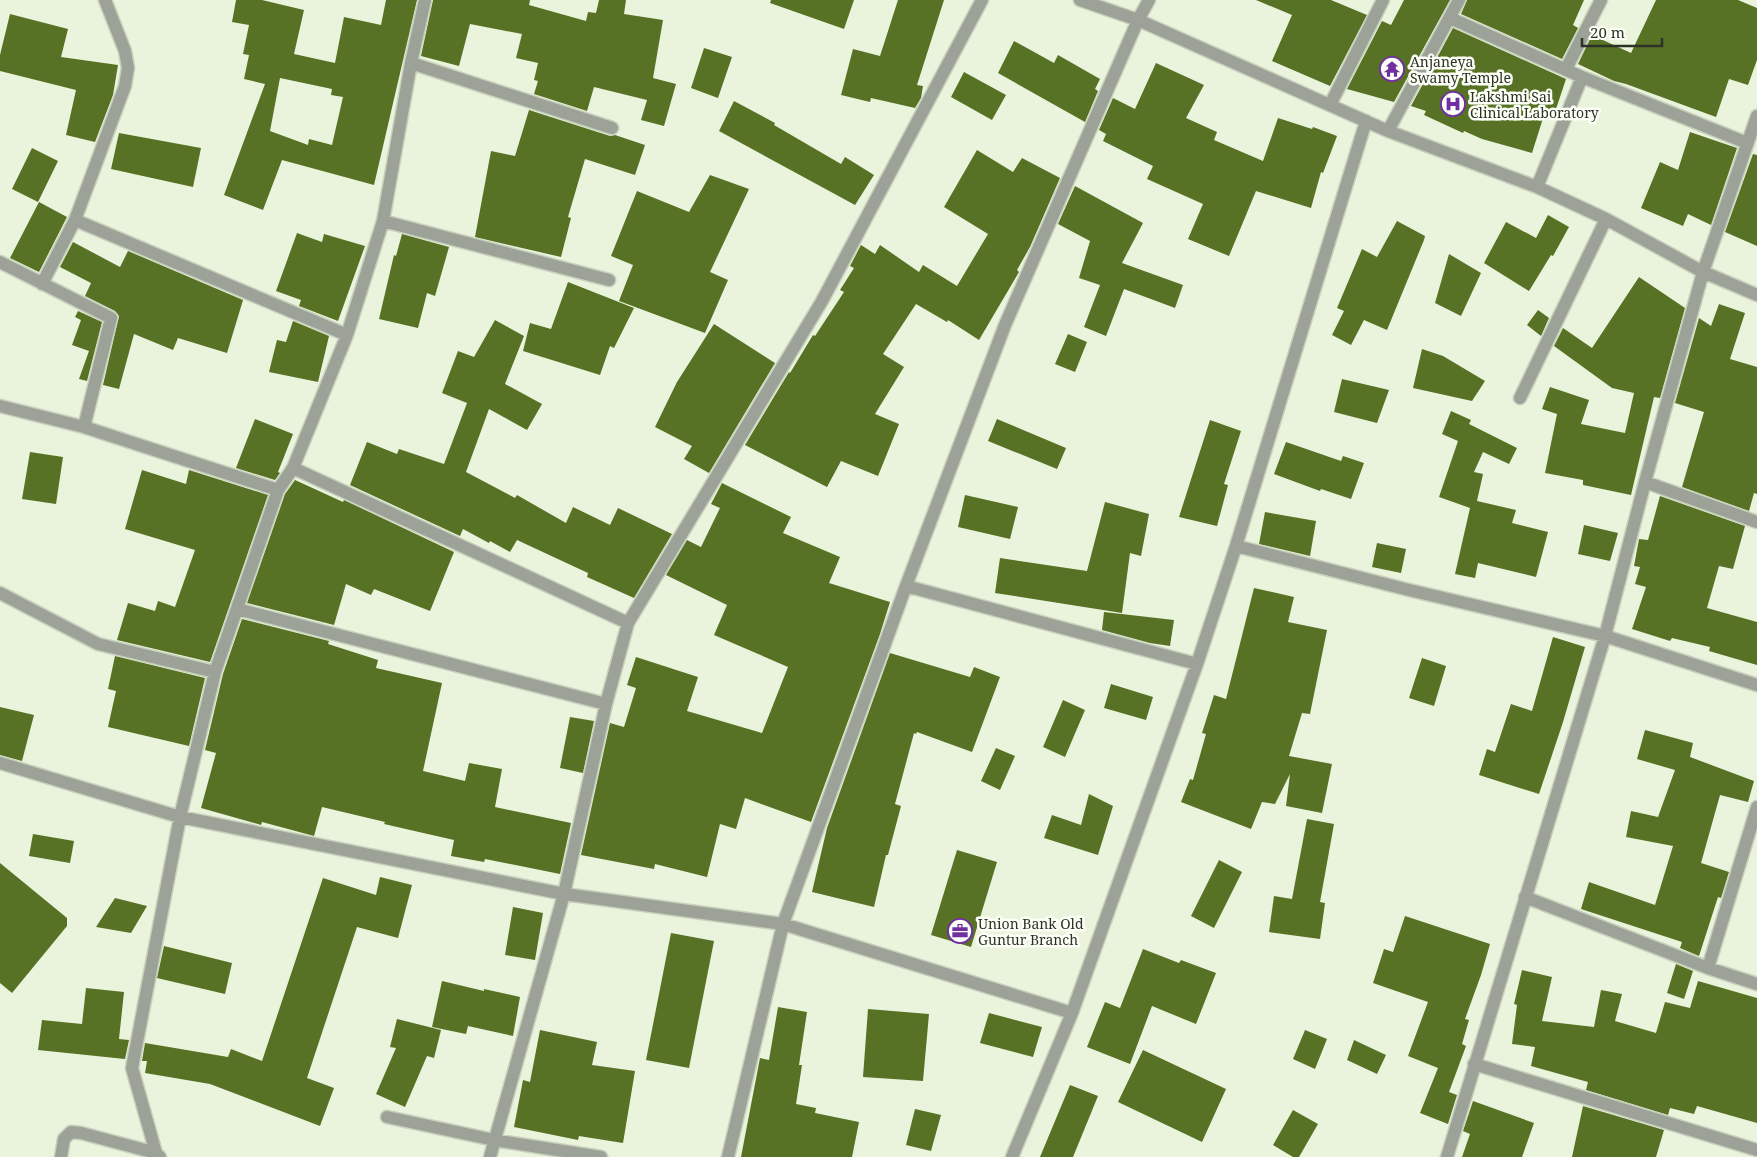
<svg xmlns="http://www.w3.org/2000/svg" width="1757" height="1157" viewBox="0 0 1757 1157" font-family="'Noto Serif',serif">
<rect width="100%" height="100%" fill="#eaf4dd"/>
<path fill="#577224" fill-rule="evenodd" d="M236 0H262L304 10 294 54 335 63 344 17 381 25 386 0H417L374 185 282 160 263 210 224 195 265 84 244 79 249 55 243 54 249 25 232 22ZM280 78 332 89 331 95 343 97 332 145 309 139 308 145 270 131Z
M433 0H530L529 5 586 21 588 12 596 13 599 0H626L624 14 663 20 653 78 676 84 664 126 641 120 647 100 594 87 587 111 534 94 538 81 534 80 538 63 516 58 522 34 470 24 459 66 421 56Z
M771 0H854L844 29 770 3Z
M898 0H944L917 85 923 86 921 98 915 108 871 98 870 102 841 95 853 49 880 56Z
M1256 0H1331L1367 15 1330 86 1272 61 1292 15Z
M1404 0H1450L1394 102 1347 89 1382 21 1391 25Z
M1467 0H1584L1573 25 1578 28 1562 59 1461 14Z
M1656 0H1738L1757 8V60L1748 85 1729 79 1716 117 1626 84 1614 81 1578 64 1592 35 1631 53Z
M10 14 68 29 61 57 118 65 113 95 95 142 66 135 76 90 0 71V55Z
M1453 28 1566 79 1554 115 1545 112 1532 153 1482 139 1464 131 1463 133 1424 115 1426 111 1411 106Z
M1014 41 1054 63 1058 55 1100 79 1095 89 1098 91 1085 122 998 73Z
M704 48 732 57 718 98 691 88Z
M1156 63 1204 85 1186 118 1217 132 1214 140 1263 161 1278 118 1312 129 1313 127 1337 136 1323 173 1321 172 1311 208 1256 191 1229 256 1188 239 1203 204 1147 179 1153 166 1103 141 1106 134 1099 130 1113 98 1135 109Z
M964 72 1006 95 992 120 951 97Z
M734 101 775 123 774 125 841 164 845 157 874 175 855 205 719 131Z
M529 110 610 136 615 135 645 145 635 175 585 159 568 217 571 218 561 257 475 237 491 151 515 156Z
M1690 132 1737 148 1711 225 1688 214 1683 226 1641 208 1660 162 1678 170Z
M119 133 201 148 193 187 111 169Z
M32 148 58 161 38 202 12 189Z
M977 150 1013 172 1022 158 1060 178 1030 247 1017 270 1019 272 979 340 948 320 947 322 916 304 883 354 904 367 875 414 899 424 878 476 841 461 827 487 745 445 789 372 790 373 813 335 815 336 844 292 840 290 854 268 850 266 861 245 875 254 880 245 919 272 923 265 957 286 988 234 944 207Z
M1753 154 1757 155V246L1725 232Z
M710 175 749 189 710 272 728 280 705 333 619 301 633 265 611 256 637 191 689 212Z
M1075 186 1143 223 1122 263 1183 285 1175 308 1124 289 1106 336 1084 327 1100 285 1079 278 1090 241 1058 224Z
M39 202 67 217 39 272 10 258Z
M1548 215 1569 227 1553 256 1551 255 1529 291 1484 263 1506 222 1536 238Z
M1397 221 1425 236 1424 240 1387 330 1364 320 1351 345 1332 335 1344 311 1337 308 1362 249 1377 257Z
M297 233 322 242 324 234 365 246 338 321 299 306 301 300 276 291Z
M402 234 449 247 435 296 427 293 418 328 379 319 394 255 396 256Z
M73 242 120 267 128 251 243 300 227 353 178 338 173 350 134 334 119 389 103 385 119 316 115 311 85 296 91 283 60 267Z
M1449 254 1481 273 1461 316 1435 303Z
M1639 277 1685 308 1660 398 1654 397 1631 495 1583 485V480L1545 473 1557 414 1542 409 1550 387 1589 400 1581 424 1625 433 1634 393 1612 388 1554 346 1563 328 1592 348Z
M568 282 634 308 614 348 610 346 600 375 523 351 530 323 551 329Z
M1719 304 1745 313 1730 359 1757 367V494L1754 493 1749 511 1682 487 1704 412 1675 403 1699 318 1711 326Z
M1538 310 1549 318 1541 336 1527 325Z
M78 311 102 322 87 381 79 379 89 351 72 345 81 320 75 317Z
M495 320 524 336 505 384 542 404 527 430 489 409 466 472 515 498 517 495 566 523 573 507 610 525 618 508 672 534 634 598 587 577 588 573 517 540 510 552 490 541 489 543 463 529 460 536 350 485 367 442 397 454 399 449 444 464 467 403 442 393 458 351 474 357Z
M293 321 329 336 318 382 269 372 277 340 286 342Z
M714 324 775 363 709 473 684 459 692 446 655 427 677 382Z
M1068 334 1087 342 1075 372 1055 364Z
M1422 349 1443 356 1485 381 1472 401 1413 388Z
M1342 379 1389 390 1377 423 1334 412Z
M1451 411 1471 420 1469 424 1517 448 1509 464 1483 452 1474 472 1483 474 1477 501 1516 510 1512 523 1548 532 1536 577 1478 563 1475 578 1455 574 1470 508 1439 497 1458 441 1442 434Z
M255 419 293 434 278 472 280 473 275 480 236 468Z
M997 419 1066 448 1057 469 988 441Z
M1210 420 1241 431 1224 484 1228 485 1217 526 1179 517Z
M1286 442 1341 461 1343 456 1364 463 1351 499 1321 489 1320 491 1274 474Z
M30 452 63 457 56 504 22 499Z
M142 470 186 484 189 470 268 495 210 662 117 640 128 603 155 611 158 601 175 607 195 550 125 529Z
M295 480 343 502 344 500 454 552 430 611 374 589 371 595 346 584 334 625 247 603 285 494Z
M722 483 791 517 783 533 840 557 829 583 890 602 880 634 811 822 745 798 736 829 720 824 707 877 655 864 654 869 581 855 610 723 624 727 636 688 627 685 636 657 698 677 687 711 762 733 788 667 714 635 727 605 666 575 687 540 701 547 720 508 711 504Z
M965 495 1018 507 1010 539 958 527Z
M1660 496 1745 526 1733 569 1719 566 1707 608 1757 622V665L1709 651 1710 647 1672 638 1670 641 1632 629 1646 587 1635 584 1640 567 1634 566 1639 539 1648 540Z
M1105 502 1149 514 1141 556 1130 553 1122 613 995 593 1000 558 1087 571Z
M1265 512 1316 521 1310 556 1259 544Z
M1584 525 1618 533 1610 561 1578 554Z
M1377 543 1406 549 1401 573 1372 567Z
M1254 588 1294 597 1288 622 1327 630 1310 714 1302 713 1289 756 1332 764 1322 813 1286 806 1290 774 1275 804 1262 802 1251 829 1181 802 1190 779 1193 780 1206 734 1202 733 1214 695 1226 699Z
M1104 612 1174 620 1170 646 1150 643 1102 630Z
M242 619 329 641 328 644 378 660 376 668 442 683 423 771 465 781 469 763 502 769 495 807 571 823 560 874 485 859 484 862 451 856 454 840 384 824 385 822 322 807 314 836 262 822 261 825 258 824 201 808 216 753 205 750 223 674Z
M1553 637 1585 647 1563 722 1539 794 1479 775 1487 749 1495 752 1511 704 1532 711Z
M890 653 970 677 974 667 1000 677 972 752 917 732 916 734 914 733 895 804 901 806 888 855H886L874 907 812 892 827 828Z
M115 656 205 678 189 746 108 727 116 691 108 689Z
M1422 658 1446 666 1434 706 1409 698Z
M1111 684 1153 697 1146 720 1104 708Z
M1063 700 1085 710 1065 757 1043 747Z
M0 707 34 715 22 761 0 755Z
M570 717 594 721 583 773 560 768Z
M1645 730 1693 743 1690 757 1754 781 1748 802 1720 795 1701 863 1729 872 1721 898 1718 897 1699 956 1680 948 1682 942 1581 909 1589 882 1655 905 1673 846 1626 837 1631 811 1658 817 1675 770 1637 759Z
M996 748 1015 756 1000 790 981 781Z
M1089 794 1113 806 1098 855 1044 838 1052 815 1081 825Z
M1307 819 1334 824 1320 902 1325 903 1320 939 1269 932 1274 896 1292 899Z
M33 834 74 841 70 863 29 856Z
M957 850 997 862 971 947 931 935Z
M1219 860 1242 872 1214 928 1191 916Z
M0 863 67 918V926L12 993 0 983Z
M380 877 412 885 398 938 357 927 307 1078 334 1088 320 1126 210 1084 145 1073 147 1061H142L145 1043 228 1057 231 1049 262 1061 323 878 376 895Z
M115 898 147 906 131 933 96 927Z
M513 907 543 913 535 960 505 955Z
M1405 916 1490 944 1481 975 1465 1019 1469 1020 1462 1044 1466 1046 1449 1092 1457 1095 1448 1124 1420 1113 1438 1068 1408 1056 1428 1002 1373 983 1384 949 1393 952Z
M671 933 714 941 689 1068 646 1060Z
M164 946 232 963 225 994 157 978Z
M1143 949 1179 963 1181 960 1216 973 1196 1024 1152 1006 1130 1064 1087 1047 1105 1002 1120 1008Z
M1676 964 1693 971 1684 999 1667 993Z
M1522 970 1552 977 1542 1021 1594 1027 1601 990 1622 994 1615 1021 1656 1033 1665 1002 1690 1008 1698 981 1757 998V1123L1697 1106 1694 1114 1670 1108 1668 1115 1586 1090 1588 1082 1531 1066 1535 1047 1512 1044 1517 1005 1514 1004Z
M442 981 484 991V989L520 997 513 1036 468 1026 466 1034 432 1027Z
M86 988 124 992 119 1039 129 1040 125 1059 38 1050 42 1020 82 1024Z
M778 1007 807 1012 799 1065H802L796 1104 816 1108 815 1113 859 1122 852 1157H741L760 1058 769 1060Z
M868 1009 929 1014 923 1081 863 1077Z
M989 1013 1042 1027 1033 1057 980 1043Z
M397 1019 441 1030 434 1058 427 1056 405 1107 376 1094 396 1048 390 1047Z
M540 1030 597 1042 592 1065 635 1071 623 1143 579 1136 578 1140 514 1127 523 1080 530 1082Z
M1305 1030 1327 1039 1315 1069 1293 1059Z
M1354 1040 1386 1055 1377 1074 1347 1060Z
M1143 1050 1226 1089 1202 1142 1118 1102Z
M1070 1085 1098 1096 1073 1157H1040Z
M1473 1101 1534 1123 1522 1157H1462L1470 1134 1463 1131Z
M1583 1106 1664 1130 1656 1157H1572Z
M915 1109 941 1115 931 1151 906 1145Z
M1293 1110 1318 1124 1299 1157H1293L1273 1145Z"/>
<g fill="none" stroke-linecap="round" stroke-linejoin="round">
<defs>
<path id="minor" d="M105 0 125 51 128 68 125 86 75 220 347 335
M1080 0 1138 20 1388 131 1537 187 1606 219 1703 272 1757 295
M1450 18 1582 77 1537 187
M411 63 612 128
M1566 69 1601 0
M1582 77 1747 143
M1330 105 1383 0
M1388 131 1459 0
M383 221 609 280
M0 262 111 318 84 427
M42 284 75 220
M1520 398 1606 219
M0 406 84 427 278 490 215 672 180 817 132 1068 156 1153 160 1157
M293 468 628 623
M1645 482 1757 522
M278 490 293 468 347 335 383 221 411 63 425 0
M1236 546 1409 590 1605 636 1757 685
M906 586 1197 664
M0 593 98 644 215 672
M237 609 606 704
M0 763 180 817 564 894 783 924 1072 1013
M1525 897 1708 968 1757 984
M1708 968 1757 807
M1474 1064 1757 1150
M387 1117 494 1140 601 1157
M61 1157 64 1139 71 1132 81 1133 156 1153
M490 1157 564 894 606 704 628 623 822 301 982 0
M728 1157 783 924 906 586 1005 325 1138 20 1149 0
M1012 1157 1072 1013 1197 664 1236 546 1366 121
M1447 1157 1605 636 1645 482 1703 272 1757 116"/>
</defs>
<use href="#minor" stroke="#c8d1bc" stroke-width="15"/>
<use href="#minor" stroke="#9da298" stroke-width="12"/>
</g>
<defs>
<symbol id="temple-ring" viewBox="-11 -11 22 22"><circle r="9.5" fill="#fbfff5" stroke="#702ea2" stroke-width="1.5"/><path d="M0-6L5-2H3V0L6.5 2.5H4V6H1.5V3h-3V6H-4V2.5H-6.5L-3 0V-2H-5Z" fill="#702ea2"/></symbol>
<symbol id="hospital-ring" viewBox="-11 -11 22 22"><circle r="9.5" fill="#fbfff5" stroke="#702ea2" stroke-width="1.5"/><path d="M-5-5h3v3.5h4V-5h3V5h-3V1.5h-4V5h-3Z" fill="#702ea2"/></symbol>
<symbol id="office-ring" viewBox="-11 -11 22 22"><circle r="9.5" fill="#fbfff5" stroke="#702ea2" stroke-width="1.5"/><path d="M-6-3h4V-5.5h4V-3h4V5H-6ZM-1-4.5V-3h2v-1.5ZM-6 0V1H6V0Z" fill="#702ea2"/></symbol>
</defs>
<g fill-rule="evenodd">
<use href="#temple-ring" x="1378" y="55" width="28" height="28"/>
<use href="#hospital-ring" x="1439" y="90" width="28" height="28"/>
<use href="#office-ring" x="946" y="917" width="28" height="28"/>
</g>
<g text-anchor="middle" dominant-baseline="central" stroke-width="5" stroke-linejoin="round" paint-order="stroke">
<g font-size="14" fill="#2d3128" stroke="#fbfff5" text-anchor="start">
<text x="1410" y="61">Anjaneya<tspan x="1410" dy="16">Swamy Temple</tspan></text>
<text x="1470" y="96">Lakshmi Sai<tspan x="1470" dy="16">Clinical Laboratory</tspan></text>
<text x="978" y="923">Union Bank Old<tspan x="978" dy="16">Guntur Branch</tspan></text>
</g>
</g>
<path d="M1582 38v8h80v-8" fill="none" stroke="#2d3128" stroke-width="2.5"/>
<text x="1590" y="38" font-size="15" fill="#2d3128" stroke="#fbfff5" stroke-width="4" paint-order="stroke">20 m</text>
</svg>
